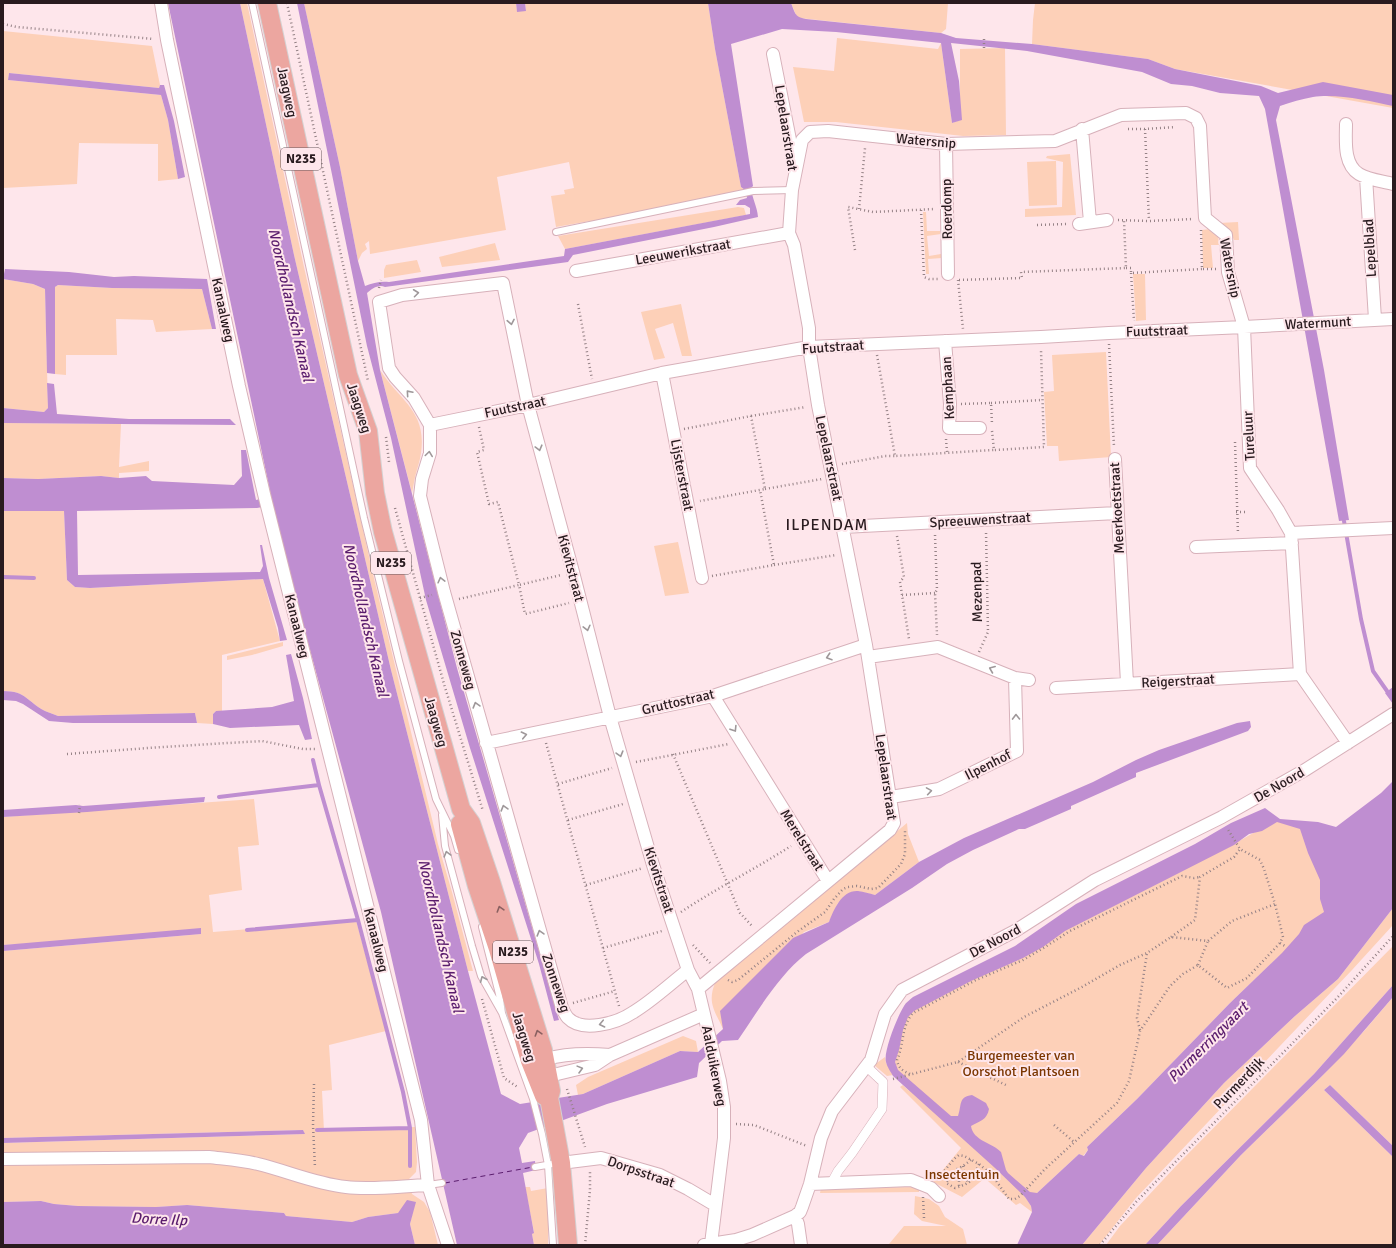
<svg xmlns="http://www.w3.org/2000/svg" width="1396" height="1248" viewBox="0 0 1396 1248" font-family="Signika,sans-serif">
<rect width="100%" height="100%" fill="#fee6eb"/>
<path fill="#fdd0b8" d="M240 3H247L304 267 372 570 438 844 452 892 473 971H468L391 670 294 255Z
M304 3H516L517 11H526L525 3H708L715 49 741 187 745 190 731 195 590 223V221L556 227 551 196 565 194 564 190 574 188 569 162 497 177 506 230 370 254 369 241 365 244 367 249 362 253 358 261 340 167Z
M791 3H948L946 29 941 33 799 18 796 15Z
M1035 3H1393V108L1175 69 1148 59 1032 44 1033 20Z
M3 31 152 46 160 85 159 88 9 73 8 80 161 95 168 120 178 179 158 181V144L79 143 77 184 3 188Z
M837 38 938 49 941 43 952 123 960 120V49L1005 48 1006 135 963 136 836 122H804L793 67 834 71Z
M1070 154 1076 215 1025 217V209L1062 207 1063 162 1046 158 1047 156Z
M1056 161 1057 205 1029 206 1027 162Z
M738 207 744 208 746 215 565 249 558 236Z
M923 212H926L927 231H940L941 234 927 236 929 256 941 254 942 258 928 259 929 274H926Z
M1238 222 1239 240H1234L1232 235 1219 223Z
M1210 229 1218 234 1219 245H1211L1213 268H1203L1202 230Z
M495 243 500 260 442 267 439 257Z
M417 260 421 272 384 278V270L386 265Z
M1133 274H1145L1146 320 1136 321Z
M3 279 33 284 45 289 48 408 44 412 3 408Z
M58 285 112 288 202 289 212 329 156 332 153 320 116 319 117 355H66V375L55 374V287Z
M681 304 692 356H682L673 323 655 329 665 358 654 360 641 312Z
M1106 352 1111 457 1059 461 1058 446H1047L1044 392 1054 391 1052 355Z
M380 370C400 401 427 411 421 453 420 461 417 469 415 477 414 482 413 488 412 493Z
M3 423 121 424 119 467 149 461V471L119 473V478L101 476 38 479 3 478Z
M3 511H64L67 580 75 587 90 588 263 579 280 641 222 655V711H216L213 714V724L197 723 195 713 58 716C54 714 49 713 45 711 27 702 27 691 3 691Z
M678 542 689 593 665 596 654 546Z
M283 642V646L252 655 227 660V656Z
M254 799 259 845 238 847 242 890 209 895 213 932 356 920 386 1031 329 1045 332 1090 322 1091 324 1131 415 1127 417 1162 416 1172 409 1179 412 1194 424 1202 430 1212 438 1245H415L410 1224 415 1202 398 1213 368 1217 352 1222 286 1216 284 1213 187 1205 156 1207 78 1206 54 1204 41 1201 3 1202V1143L304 1134 303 1130 3 1138V951L201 934 3 945V817Z
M1276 820 1304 826 1328 899 1326 918 1277 958 1230 1003 1137 1099 1087 1147 1088 1150 1083 1156 1079 1154 1037 1193 1026 1198 1031 1206 1032 1212 1020 1203 1016 1205 989 1182 985 1178 962 1197 933 1182 961 1148 900 1087 903 1085 909 1091 893 1071 906 1006 1241 840Z
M907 823 908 834 919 862 875 895 857 891 838 903 829 922 804 932 723 1029C715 1011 707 1003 715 983Z
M1393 908V925L1352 970 1136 1198 1099 1245H1082L1146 1168 1224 1083 1295 1016 1338 979Z
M1393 946V985L1314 1074 1181 1206 1145 1245H1106L1120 1226 1176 1166Z
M1393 997V1146L1330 1085 1324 1090 1393 1157V1245H1157L1241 1155 1321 1077 1365 1030Z
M683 1036 696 1041 698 1052 680 1051 583 1094 578 1095 576 1085 588 1077Z
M885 1057 886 1063 893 1075 887 1076 874 1065Z
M525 1187H530L531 1191 548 1188V1245H534L532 1234 534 1232Z
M919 1187V1192L820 1193 821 1188Z
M915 1196 929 1199 939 1206 945 1217 963 1229 967 1245H886L889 1244 904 1226H946L922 1221 914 1214Z"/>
<path fill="#bf8ed1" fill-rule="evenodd" d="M168 3H240L294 255 391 670 468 971 501 1094 520 1104 583 1094 680 1051 698 1052 723 1029 720 1011 793 938 829 922C834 909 842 890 858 891 864 892 869 893 875 895L919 862 964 838 1093 782 1136 760 1159 750 1237 723 1250 721 1251 727 1248 731 1136 773V777L1071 806V809L1025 829H1019L973 850 947 864 912 888 806 954C778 976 758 1011 738 1040L722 1041 699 1063 697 1077 607 1104 528 1133 519 1148 522 1163 535 1161 536 1170 523 1173 534 1233 532 1234 534 1245H457L381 912 294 591 273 505 257 508 77 511 78 575 260 572 263 566 260 545H262L269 578 287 640 280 641 278 628 263 579 90 588 75 587 67 580 64 511H3V478L38 479 101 476 119 478 146 476 152 481 234 485 242 476 241 450H246L256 500 271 496Z
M297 3H304L340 167 358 261 365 286C373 283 380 281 389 282L564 256 565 249 750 214V208L745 205H736L740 200 747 198 745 190 741 187 715 49 708 3H791C795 12 794 17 806 19L941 33 956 38 1032 44 1148 59 1175 69 1261 86 1278 93 1323 82 1393 95V106C1370 101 1336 93 1313 97 1302 99 1291 102 1280 106L1276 120 1324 370 1349 520 1339 521 1265 109 1259 96 1220 93 1192 86 1171 84 1142 72 1027 51 951 43 959 81 962 120 952 123 941 43 836 32 782 29 731 44 753 186 751 188C752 198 757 206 758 217L714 227 573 255 568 262 385 287C378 284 372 289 367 293L380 370 457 668 559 1020 554 1021 539 964 470 748 426 600 391 438 367 346Z
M516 3H525L526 11 517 12Z
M9 73 159 88 160 85H164L174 121 185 177 178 179 168 120 161 95 8 80Z
M5 269 69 272 114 277 134 276 207 279 216 329H212L202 289 112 288 58 285 55 287V374L47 373 45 289 33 284 3 279Z
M47 383 54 384 57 414 129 419H230L236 425 3 423V408L44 412 48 408Z
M291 654 303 698 312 739 305 740 299 725 230 728 213 724V714L216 711 272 707 294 701 286 655Z
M1393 687V704L1385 693Z
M3 691C27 691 27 702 45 711 49 713 54 714 58 716L195 713 197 723H73L49 721 23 704 16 701 3 700Z
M1393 781V908L1338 979 1295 1016 1224 1083 1146 1168 1082 1245H1017L1032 1212 1031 1206 1025 1197 995 1168 893 1076C891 1072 887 1067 886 1062 883 1052 898 1015 904 1006 906 1002 910 1000 913 997L1015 946 1076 904 1195 844 1231 823 1265 808 1280 819 1318 822 1336 827 1381 793ZM1277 822 1300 829 1308 853 1320 880V899L1324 912 1304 925 1299 934 1282 953 1230 1003 1137 1099 1087 1147 1088 1150 1084 1156 1079 1154 1037 1193 1030 1192 1008 1173 1006 1170 1001 1152C993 1143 973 1141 971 1126 980 1121 987 1120 989 1109L986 1103 972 1095C958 1097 962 1105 958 1116H951L898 1070 895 1062 899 1050 903 1030 908 1017 914 1011 971 981 1023 958 1043 947 1065 931 1234 845 1249 834 1262 831Z
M205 797 204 802 87 812 3 817V810L76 805 83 806Z
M201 928V934L3 951V945Z
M1393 985V997L1344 1054 1321 1077 1241 1155 1157 1245H1145L1181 1206 1314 1074Z
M1330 1085 1393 1146V1157L1324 1090Z
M303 1130 305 1134 3 1143V1138Z
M407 1200 416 1202 410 1224 415 1245H3V1202L41 1201 54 1204 78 1206 156 1207 187 1205 284 1213 286 1216 352 1222 368 1217 398 1213Z"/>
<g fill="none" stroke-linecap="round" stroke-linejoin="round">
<path stroke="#bf8ed1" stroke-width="4" d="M1344 521 1361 619 1373 671 1387 691
M3 577 34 578
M319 785 358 920
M219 797 319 785 313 760
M247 930 358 920 403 1092 410 1128
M317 1130 410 1128V1166"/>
<path stroke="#5a1c6d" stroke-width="1" stroke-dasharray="5 4" stroke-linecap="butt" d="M445 1183 533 1167"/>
<defs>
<path id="service" d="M252 3 364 518 399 661 436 799 454 836 458 850
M556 232 744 193 753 191 792 190
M442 815 445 846 472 946 481 976 502 1013 533 1099 542 1134 548 1165 553 1245
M482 927 499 994 502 1013
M535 1167 552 1164
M428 1185 442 1183"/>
<path id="pedestrian" d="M831 1184 838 1171 852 1153 882 1109 883 1082 867 1067"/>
<path id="minor" d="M161 3 167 40 239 386 264 494 421 1120 428 1185 448 1245
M1346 124C1346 140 1343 164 1359 174 1369 180 1382 181 1393 184
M1082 129 1090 222
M946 144 948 274
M796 170 802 140 810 132 828 131 946 144 1055 141 1121 115 1186 113 1196 118 1200 126 1205 218 1226 235 1228 272 1244 327 1250 468 1278 510 1291 533 1300 674 1348 743
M1366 177 1375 319
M1079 224 1107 220
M576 271 789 233
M945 341 950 404 949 428H980
M662 373 702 578
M430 425 528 405 662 373 809 347 1041 337 1109 333 1244 327 1393 319
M1115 459 1127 683
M843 527 1117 513
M1291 533 1393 528
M1196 547 1292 543
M868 657 938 647 1015 678 1029 680
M1056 688 1300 674
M713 696 828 881
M486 743 713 696 866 645
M891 797 939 789 1017 751 1015 678
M688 970 653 865 610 717 573 572 528 405 503 283 402 295 379 302 389 368 395 377 414 398 430 425V453L422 479 420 496 444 592 562 1008C564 1011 565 1015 568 1018 582 1033 617 1023 632 1013 651 1002 670 984 688 970L698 989 720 1081 724 1107V1138L711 1244
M698 989 890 830 894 823 866 645 818 405 809 347V328L794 245 789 233 792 190 796 170 773 54
M543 1066 546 1059C567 1053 588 1053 610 1055
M543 1079 549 1076 595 1065 610 1055 704 1014
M3 1159 209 1157C226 1159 242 1160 258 1164 287 1171 316 1184 346 1187 373 1190 401 1186 428 1185
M561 1163 601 1158 660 1175 688 1189 715 1205
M810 1184 911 1180 931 1188 939 1196
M795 1216 798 1224 801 1245
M704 1245 736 1240 752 1235 795 1216 800 1212 802 1207 810 1184 821 1138 832 1111 871 1060 885 1014 902 990 1015 931 1095 880 1222 817 1305 770 1393 714"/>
<path id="primary" d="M267 3 348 375 368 431 375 493 383 532 461 809 471 823 491 882 543 1050 551 1091 549 1098 561 1163 568 1245
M460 824 477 886 498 949 530 1061 544 1096"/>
</defs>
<use href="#service" stroke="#d7b1ba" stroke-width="8"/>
<use href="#pedestrian" stroke="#d7b1ba" stroke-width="10"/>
<use href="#minor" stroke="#d7b1ba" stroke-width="14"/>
<use href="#primary" stroke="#d4d1d2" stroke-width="20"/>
<path stroke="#958286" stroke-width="2.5" stroke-dasharray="1 3" stroke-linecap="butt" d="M287 3 368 381
M3 24 17 27 154 39
M984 48V39
M1128 129H1145L1175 127
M1145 129 1149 221
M859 209 865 148
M921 210 924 277 929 279H938
M1118 220 1149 221 1193 219
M1037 225 1067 224
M1201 230 1202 269H1216
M855 250 848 207 873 212 935 209
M1126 268H1131V273L1202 269
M1131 273 1134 321
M958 280 963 329
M959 280 1022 278 1021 272 1126 268 1124 220
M379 288 381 280
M578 304 592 379
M1109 344 1114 447
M877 355 895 456 994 450
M991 403 1042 400
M961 404 991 403 992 424
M751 416 806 407
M479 427 484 450 477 452 489 504 498 502 519 585 561 575
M684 429 751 416 765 489 700 501
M992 431 994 450 1044 447 1041 350
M386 437 389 462
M946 439 947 452
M1235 442 1238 534
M842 464 885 456H895
M765 489 822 479
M395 508 444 684 483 811
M1236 512H1248
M935 535 937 590 935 593 937 635
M897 536 904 577 900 582 909 639
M774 565 836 555
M712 576 774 565 760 490
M902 595 935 593
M420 598 432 595
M459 599 519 585 525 614 569 603
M979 652 988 632 986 531
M546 743 619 1006
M67 754 162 747 262 741 303 749H315
M673 754 740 913 753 927
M636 762 729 744
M558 784 612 768
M79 813 80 805
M568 820 623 804
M586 885 643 868
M681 912C717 888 755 869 791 846
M1171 937 1195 920 1200 877 1234 857 1240 849
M1280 943 1285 946
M693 945 710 963
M603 948 662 931
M1198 965 1208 941
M728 980 732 982 738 980 797 932 825 912 834 899 843 889 848 887 857 886 871 889 878 888 901 864 905 854V831
M482 999 504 1078 519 1088
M573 1003 615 991
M1140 1030 1137 1018 1147 953
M958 1062 1008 1086
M910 1074C903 1071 898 1068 897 1060 904 1045 901 1026 913 1013L976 980 1023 960 1045 947 1070 931 1182 876 1194 878 1200 877
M893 1079 958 1062 1024 1017 1082 987 1120 965 1147 953 1171 937 1208 941 1232 921 1275 904 1264 869 1260 860 1240 849 1227 828
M314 1084 313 1125 315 1168
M567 1089 585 1147
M736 1124 754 1125 807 1146
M1054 1125 1074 1142
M971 1160 963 1166 957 1169 946 1183 955 1188C974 1182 971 1181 979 1164
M963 1166 964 1171 963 1175 969 1183
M957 1169 963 1175 959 1179V1187
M937 1180 954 1159 959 1155 964 1156 979 1164 992 1175 1009 1199H1015L1020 1196 1044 1170 1117 1103 1129 1081 1140 1031 1170 986 1183 974 1198 965 1227 988 1247 978 1280 943 1283 937 1275 904
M923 1197 924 1218
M585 1245 590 1190V1172
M1100 1245 1136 1202 1337 998 1393 936"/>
<use href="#service" stroke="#fff" stroke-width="6"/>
<use href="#pedestrian" stroke="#fff" stroke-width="9"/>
<use href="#minor" stroke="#fff" stroke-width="12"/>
<use href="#primary" stroke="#eca6a0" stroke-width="18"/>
</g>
<defs><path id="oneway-chevron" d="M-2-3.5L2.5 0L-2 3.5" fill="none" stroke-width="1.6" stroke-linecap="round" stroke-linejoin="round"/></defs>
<g stroke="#9f989a">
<use href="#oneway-chevron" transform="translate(416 293) rotate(-7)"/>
<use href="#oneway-chevron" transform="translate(511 322) rotate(79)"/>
<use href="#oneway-chevron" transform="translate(409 393) rotate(-131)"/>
<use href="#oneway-chevron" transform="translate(539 448) rotate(75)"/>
<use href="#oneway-chevron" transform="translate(429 454) rotate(-82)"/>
<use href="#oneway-chevron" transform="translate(441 580) rotate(-104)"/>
<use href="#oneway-chevron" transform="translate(587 628) rotate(76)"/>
<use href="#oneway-chevron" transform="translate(829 657) rotate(162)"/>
<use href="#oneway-chevron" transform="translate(992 669) rotate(-158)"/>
<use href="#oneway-chevron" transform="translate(476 705) rotate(-106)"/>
<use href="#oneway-chevron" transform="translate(1016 717) rotate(-91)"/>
<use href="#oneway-chevron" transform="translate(734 729) rotate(58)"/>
<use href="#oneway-chevron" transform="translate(524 735) rotate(-12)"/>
<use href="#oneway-chevron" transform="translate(620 754) rotate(74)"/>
<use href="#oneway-chevron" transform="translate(929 791) rotate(-9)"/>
<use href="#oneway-chevron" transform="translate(504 808) rotate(-106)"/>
<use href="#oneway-chevron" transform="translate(447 854) rotate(-105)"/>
<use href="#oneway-chevron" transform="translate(540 933) rotate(-106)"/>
<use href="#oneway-chevron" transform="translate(483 979) rotate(-113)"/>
<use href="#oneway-chevron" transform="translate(602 1024) rotate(168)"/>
<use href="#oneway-chevron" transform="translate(580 1069) rotate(-15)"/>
</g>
<g stroke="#8a6060">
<use href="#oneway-chevron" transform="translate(500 909) rotate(-107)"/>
<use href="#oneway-chevron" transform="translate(538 1033) rotate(-107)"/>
</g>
<g text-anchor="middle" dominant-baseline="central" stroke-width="4" stroke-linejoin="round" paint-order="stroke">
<g fill="#fee6eb" stroke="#69585c" stroke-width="1">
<rect x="281" y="148" width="40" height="22" rx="3"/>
<rect x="371" y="552" width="40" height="22" rx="3"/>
<rect x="493" y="941" width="40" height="22" rx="3"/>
</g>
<g font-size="13" font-weight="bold" fill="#291b1f">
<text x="301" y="159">N235</text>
<text x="391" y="563">N235</text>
<text x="513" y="952">N235</text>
</g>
<g font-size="14" fill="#291b1f" stroke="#fee6eb">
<text transform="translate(287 92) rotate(78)">Jaagweg</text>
<text transform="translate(786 128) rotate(81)">Lepelaarstraat</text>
<text transform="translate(926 141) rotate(5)">Watersnip</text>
<text transform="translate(947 209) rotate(-91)">Roerdomp</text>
<text transform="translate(1370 248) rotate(-93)">Lepelblad</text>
<text transform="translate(683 252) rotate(-10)">Leeuwerikstraat</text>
<text transform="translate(1230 268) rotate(79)">Watersnip</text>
<text transform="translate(223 310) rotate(78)">Kanaalweg</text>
<text transform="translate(1318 323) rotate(-3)">Watermunt</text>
<text transform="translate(1157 331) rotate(-2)">Fuutstraat</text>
<text transform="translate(833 347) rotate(-4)">Fuutstraat</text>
<text transform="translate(948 388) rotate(-93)">Kemphaan</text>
<text transform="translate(515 407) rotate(-12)">Fuutstraat</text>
<text transform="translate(359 408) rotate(72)">Jaagweg</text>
<text transform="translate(1249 436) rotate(-93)">Tureluur</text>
<text transform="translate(829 458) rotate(78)">Lepelaarstraat</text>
<text transform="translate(682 475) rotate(79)">Lijsterstraat</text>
<text transform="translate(1117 508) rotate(-93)">Meerkoetstraat</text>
<text transform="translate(980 520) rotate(-3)">Spreeuwenstraat</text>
<text transform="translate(571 568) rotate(75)">Kievitstraat</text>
<text transform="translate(977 592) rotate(-91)">Mezenpad</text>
<text transform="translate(297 626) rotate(76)">Kanaalweg</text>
<text transform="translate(463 660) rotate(74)">Zonneweg</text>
<text transform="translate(1178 681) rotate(-3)">Reigerstraat</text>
<text transform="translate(678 702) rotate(-13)">Gruttostraat</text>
<text transform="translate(436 722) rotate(74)">Jaagweg</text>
<text transform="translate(988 765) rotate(-27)">Ilpenhof</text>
<text transform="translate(886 777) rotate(82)">Lepelaarstraat</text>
<text transform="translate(1279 785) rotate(-30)">De Noord</text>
<text transform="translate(802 840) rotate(58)">Merelstraat</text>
<text transform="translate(659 880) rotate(72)">Kievitstraat</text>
<text transform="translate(376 940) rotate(76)">Kanaalweg</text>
<text transform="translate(995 941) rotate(-28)">De Noord</text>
<text transform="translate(556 983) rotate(71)">Zonneweg</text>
<text transform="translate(524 1037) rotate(73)">Jaagweg</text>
<text transform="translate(714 1066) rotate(79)">Aalduikerweg</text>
<text transform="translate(1239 1083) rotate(-46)">Purmerdijk</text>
<text transform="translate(641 1172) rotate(19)">Dorpsstraat</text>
</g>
<g font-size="14" fill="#7b3600" stroke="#fee6eb">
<text x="1021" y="1055">Burgemeester van<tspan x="1021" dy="16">Oorschot Plantsoen</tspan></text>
<text x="962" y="1174">Insectentuin</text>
</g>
<g font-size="15" font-style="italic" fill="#5a1c6d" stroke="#fee6eb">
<text transform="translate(291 305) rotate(77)">Noordhollandsch Kanaal</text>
<text transform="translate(366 620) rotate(77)">Noordhollandsch Kanaal</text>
<text transform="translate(441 936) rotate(77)">Noordhollandsch Kanaal</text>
<text transform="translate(1208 1042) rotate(-45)">Purmerringvaart</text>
<text transform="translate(159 1219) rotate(3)">Dorre Ilp</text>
</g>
<g font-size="16" letter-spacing="1" fill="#291b1f" stroke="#fee6eb">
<text x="827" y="525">ILPENDAM</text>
</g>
</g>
<rect width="1396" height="1248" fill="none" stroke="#291b1f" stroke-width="8"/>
</svg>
